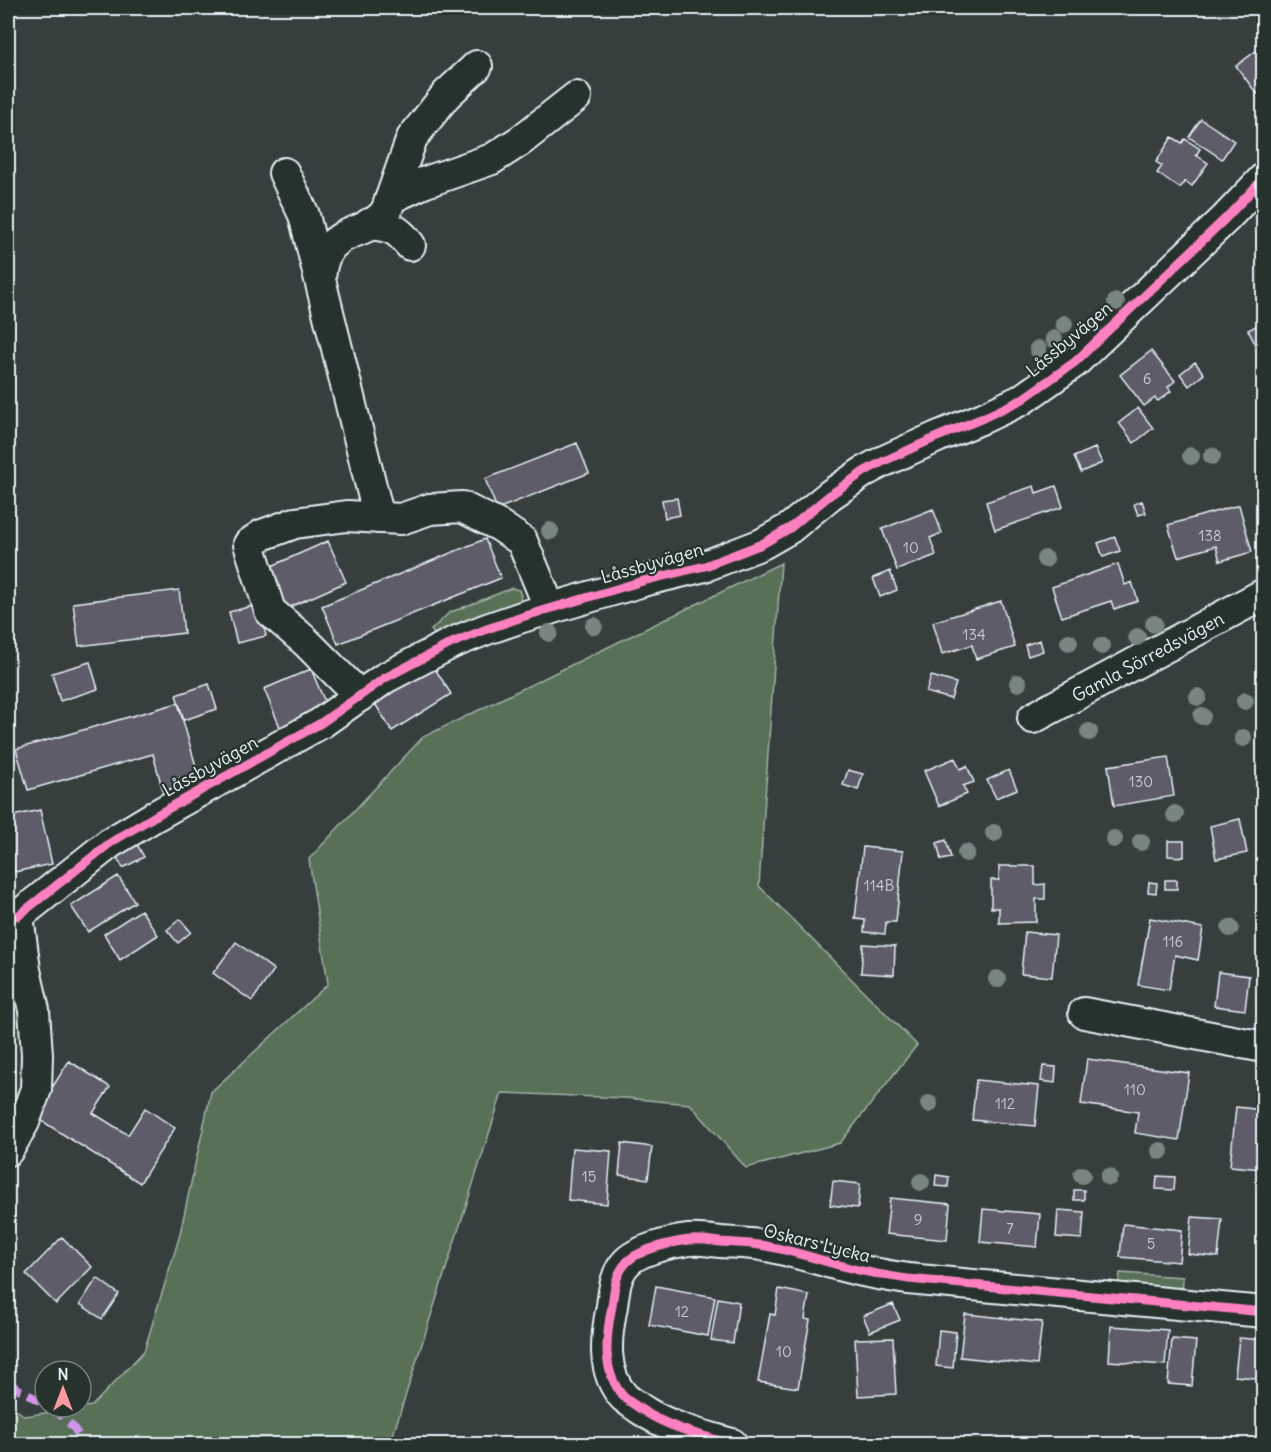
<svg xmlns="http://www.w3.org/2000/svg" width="1271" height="1452" viewBox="0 0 1271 1452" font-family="Delius,sans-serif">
<rect width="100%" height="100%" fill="#363f3e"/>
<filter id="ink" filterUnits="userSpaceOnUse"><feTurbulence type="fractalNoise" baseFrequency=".0167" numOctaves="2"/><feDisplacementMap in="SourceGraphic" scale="12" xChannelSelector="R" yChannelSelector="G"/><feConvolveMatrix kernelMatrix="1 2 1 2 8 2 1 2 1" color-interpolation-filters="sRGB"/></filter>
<g filter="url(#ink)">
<path fill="#597156" stroke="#a0b1a7" stroke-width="1.5" d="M781 563 759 886 917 1045 840 1143 746 1168 690 1104 625 1098 502 1093 392 1438 393 1444H8V1404L25 1416 92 1406 144 1351 179 1238 211 1092 328 984 309 859 423 737Z
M512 588 519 590 521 596 519 603 437 637 431 630 449 613Z
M1120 1273 1183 1277 1182 1294 1118 1289Z"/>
<path fill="#5d5c67" stroke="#e8f1f8" stroke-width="1.5" d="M1264 45V89L1257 94 1236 66Z
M1201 119 1234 141 1222 159 1189 137Z
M1172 137 1182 143 1185 139 1200 149 1196 155 1208 163 1192 186 1185 181 1180 188 1157 173 1162 166 1156 162Z
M1264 322V346L1258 349 1248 330Z
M1151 351 1175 381 1168 387 1171 391 1158 401 1155 398 1144 406 1120 375Z
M1195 362 1204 374 1189 386 1180 374Z
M1138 408 1153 428 1134 443 1119 423Z
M577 443 589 473 497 509 485 479Z
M1095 448 1102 463 1081 472 1074 457Z
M1034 486 1036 493 1056 486 1063 507 995 530 986 502Z
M677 498 680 515 665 518 662 500Z
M1142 501 1146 513 1138 515 1134 504Z
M1239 505 1252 552 1220 561 1216 546 1178 557 1168 525Z
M933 509 942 533 930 538 936 555 897 570 882 529Z
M1115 537 1120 551 1103 557 1098 543Z
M485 539 501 578 338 644 322 606Z
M328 541 346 582 283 610 265 569Z
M1118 564 1125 585 1132 582 1138 601 1114 609 1111 601 1062 617 1052 587Z
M890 571 897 590 880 597 873 578Z
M179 590 184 633 79 646 73 603Z
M1001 601 1015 647 976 659 972 645 942 654 933 622Z
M256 605 262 617 266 636 237 643 229 612Z
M1040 640 1043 651 1028 656 1025 645Z
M90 662 98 689 60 701 52 673Z
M432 664 451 694 392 731 374 702Z
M311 669 327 707 280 727 264 689Z
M931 676 956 683 951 699 926 692Z
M209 684 217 709 184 720 176 695Z
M178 703 201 784 164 795 153 754 28 790 16 749Z
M1168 757 1174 796 1114 806 1108 766Z
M955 758 960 769 967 766 974 782 963 786 967 794 939 806 924 771Z
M848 770 863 774 858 790 843 785Z
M1009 770 1017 789 996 798 987 780Z
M40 810 52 864 14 872 8 843V817Z
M1240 819 1247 853 1216 859 1210 826Z
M946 840 951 858 941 860 937 843Z
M135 841 144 857 123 868 114 852Z
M1168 841H1184V857L1168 856Z
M863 847 903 851 896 922H886L885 934 864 932 865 920 855 919Z
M999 866H1035V885L1045 884V899H1036V922L999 923V908H991V880H999Z
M118 876 135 902 88 932 71 906Z
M1165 880H1177V889H1165Z
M1149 882 1157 883 1156 893 1148 892Z
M141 910 158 935 120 960 104 934Z
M1150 918 1203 928 1198 960 1175 955 1169 990 1138 985Z
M180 919 191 932 178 943 167 930Z
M1025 932 1056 935 1052 977 1021 974Z
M236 942 274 970 252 1001 213 973Z
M863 944 895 946 894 975 861 973Z
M1218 972 1249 976 1245 1010 1214 1006Z
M1087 1059 1189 1073 1179 1140 1135 1133 1138 1112 1081 1104Z
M69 1061 110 1087 93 1113 128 1135 145 1108 175 1128 140 1183 34 1116Z
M1043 1066 1056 1067 1055 1083 1041 1081Z
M976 1080 1039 1086 1035 1126 972 1120Z
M1236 1107 1264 1110V1151L1262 1169 1230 1166Z
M622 1143 652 1147 648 1179 619 1175Z
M572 1148 611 1151 607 1204 568 1200Z
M936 1175 949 1177 948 1187 935 1186Z
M1157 1176 1175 1177 1174 1190 1156 1189Z
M833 1181 860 1184 858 1208 830 1205Z
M1074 1190H1084V1200H1074Z
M890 1198 950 1204 947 1240 886 1234Z
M983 1209 1040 1214 1037 1247 980 1242Z
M1058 1210 1084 1212 1082 1239 1056 1237Z
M1192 1217 1222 1219 1218 1257 1188 1254Z
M1123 1224 1182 1230 1179 1262 1120 1257Z
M62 1237 92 1267 56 1304 26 1274Z
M97 1278 119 1294 102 1319 80 1304Z
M656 1286 715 1297 708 1336 649 1325Z
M779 1289 809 1295 805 1319 810 1320 798 1388 758 1382 770 1314 775 1315Z
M718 1298 739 1302 733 1343 711 1340Z
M893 1304 900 1320 870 1332 863 1316Z
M965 1314 1042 1322 1037 1365 960 1357Z
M1111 1326 1168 1330 1165 1365 1109 1361Z
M939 1330 956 1332 953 1368 936 1366Z
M893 1338 896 1394 858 1396 855 1339Z
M1239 1338 1264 1340V1379L1235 1376Z
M1172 1339 1196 1341 1192 1386 1168 1384Z"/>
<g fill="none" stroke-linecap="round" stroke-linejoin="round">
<defs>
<g id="minor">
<path d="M284 173 304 215 379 518"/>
<path d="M391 198 423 183 492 159 520 141 576 97"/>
<path d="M369 224C390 226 397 228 410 245"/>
<path d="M320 278C321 270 322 261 326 254 338 230 366 233 381 217 384 215 385 212 387 209L412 138 446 95 477 66"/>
<path d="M360 696 305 641 270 611 249 544 262 535 295 523 347 516 401 519 430 509 462 507 500 526 522 541 550 609"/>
<path id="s1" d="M1033 718 1264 594"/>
<path d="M8 913 18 916 110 843 155 816 321 723 385 678 452 643 487 629 522 617 643 581 705 566 762 544 790 528 830 495 865 471 884 461 937 437 983 418 1021 400 1075 362 1225 219 1264 178"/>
<path d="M1084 1013 1264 1047"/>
<path d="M8 1150 24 1122 36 1089 37 1055 34 1010 25 970 18 916"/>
<path d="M732 1444C700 1435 666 1427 639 1408 634 1404 628 1401 624 1397 601 1372 606 1336 612 1306 614 1291 615 1275 626 1263 637 1250 672 1242 689 1240 699 1239 711 1241 721 1242 736 1243 752 1243 766 1246 795 1251 822 1261 850 1268 869 1273 889 1276 908 1279L1264 1312"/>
</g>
</defs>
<use href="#minor" stroke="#e8f1f8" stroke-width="34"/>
<use href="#minor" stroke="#26332d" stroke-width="30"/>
<path stroke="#d193ec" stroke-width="8" stroke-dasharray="15 8" stroke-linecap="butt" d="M8 1383 45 1404
M52 1407 73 1427 85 1444"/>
<defs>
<path id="cycleway" d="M8 913 18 916 110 843 155 816 321 723 385 678 452 643 487 629 522 617 643 581 705 566 762 544 790 528 830 495 865 471 884 461 937 437 983 418 1021 400 1075 362 1225 219 1264 178
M732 1444C700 1435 666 1427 639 1408 634 1404 628 1401 624 1397 601 1372 606 1336 612 1306 614 1291 615 1275 626 1263 637 1250 672 1242 689 1240 699 1239 711 1241 721 1242 736 1243 752 1243 766 1246 795 1251 822 1261 850 1268 869 1273 889 1276 908 1279L1264 1312"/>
</defs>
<use href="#cycleway" stroke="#26332d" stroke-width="13"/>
<use href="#cycleway" stroke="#ff80c0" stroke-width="9"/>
</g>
<g fill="#798581">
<circle cx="1116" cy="302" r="9"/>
<circle cx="1064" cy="324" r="9"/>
<circle cx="1054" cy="339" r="9"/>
<circle cx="1038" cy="349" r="9"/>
<circle cx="1191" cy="456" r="9"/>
<circle cx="1212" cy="456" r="9"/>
<circle cx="550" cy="531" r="9"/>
<circle cx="1045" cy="559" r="9"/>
<circle cx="1154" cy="624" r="9"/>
<circle cx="594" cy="626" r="9"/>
<circle cx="549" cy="633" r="9"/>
<circle cx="1137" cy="637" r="9"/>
<circle cx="1069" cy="642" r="9"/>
<circle cx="1102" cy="646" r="9"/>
<circle cx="1018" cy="683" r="9"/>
<circle cx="1198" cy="697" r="9"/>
<circle cx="1245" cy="701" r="9"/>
<circle cx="1202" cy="716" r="9"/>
<circle cx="1089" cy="732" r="9"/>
<circle cx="1243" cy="738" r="9"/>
<circle cx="1175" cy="814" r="9"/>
<circle cx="994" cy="833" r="9"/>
<circle cx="1114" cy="839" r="9"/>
<circle cx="1141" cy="842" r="9"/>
<circle cx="966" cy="853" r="9"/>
<circle cx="1230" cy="928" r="9"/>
<circle cx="997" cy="979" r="9"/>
<circle cx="929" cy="1104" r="9"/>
<circle cx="1160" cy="1151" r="9"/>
<circle cx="1082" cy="1175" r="9"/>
<circle cx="1109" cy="1177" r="9"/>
<circle cx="921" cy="1182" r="9"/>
</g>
</g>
<g text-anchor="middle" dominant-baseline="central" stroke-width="4.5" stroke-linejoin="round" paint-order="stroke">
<g font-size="15" fill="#c5ccd4">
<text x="1147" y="378">6</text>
<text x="1210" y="535">138</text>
<text x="911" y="547">10</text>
<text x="974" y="634">134</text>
<text x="1141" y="781">130</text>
<text x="879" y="885">114B</text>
<text x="1173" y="941">116</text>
<text x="1135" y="1089">110</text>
<text x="1005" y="1103">112</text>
<text x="589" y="1176">15</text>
<text x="918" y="1219">9</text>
<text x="1010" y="1228">7</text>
<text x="1151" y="1243">5</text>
<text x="682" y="1311">12</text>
<text x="784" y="1351">10</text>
</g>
<g font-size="18" fill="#e8f1f8" stroke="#26332d">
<text transform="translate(1069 339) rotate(-40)">Låssbyvägen</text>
<text transform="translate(652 563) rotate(-16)">Låssbyvägen</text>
<text stroke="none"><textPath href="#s1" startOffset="130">Gamla Sörredsvägen</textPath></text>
<text transform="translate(210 766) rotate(-29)">Låssbyvägen</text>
<text transform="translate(817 1243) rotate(14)">Oskars Lycka</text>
</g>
</g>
<rect width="1271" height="1452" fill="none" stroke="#26332d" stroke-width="30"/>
<rect x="15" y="15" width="1241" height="1422" fill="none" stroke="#e8f1f8" stroke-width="2" filter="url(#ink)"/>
<g transform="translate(63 1389)"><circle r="28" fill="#26332d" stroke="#747f7e" stroke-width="1.5"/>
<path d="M0-4.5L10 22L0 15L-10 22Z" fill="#ff9aa2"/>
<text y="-9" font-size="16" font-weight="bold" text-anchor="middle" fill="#e8f1f8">N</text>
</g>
</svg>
